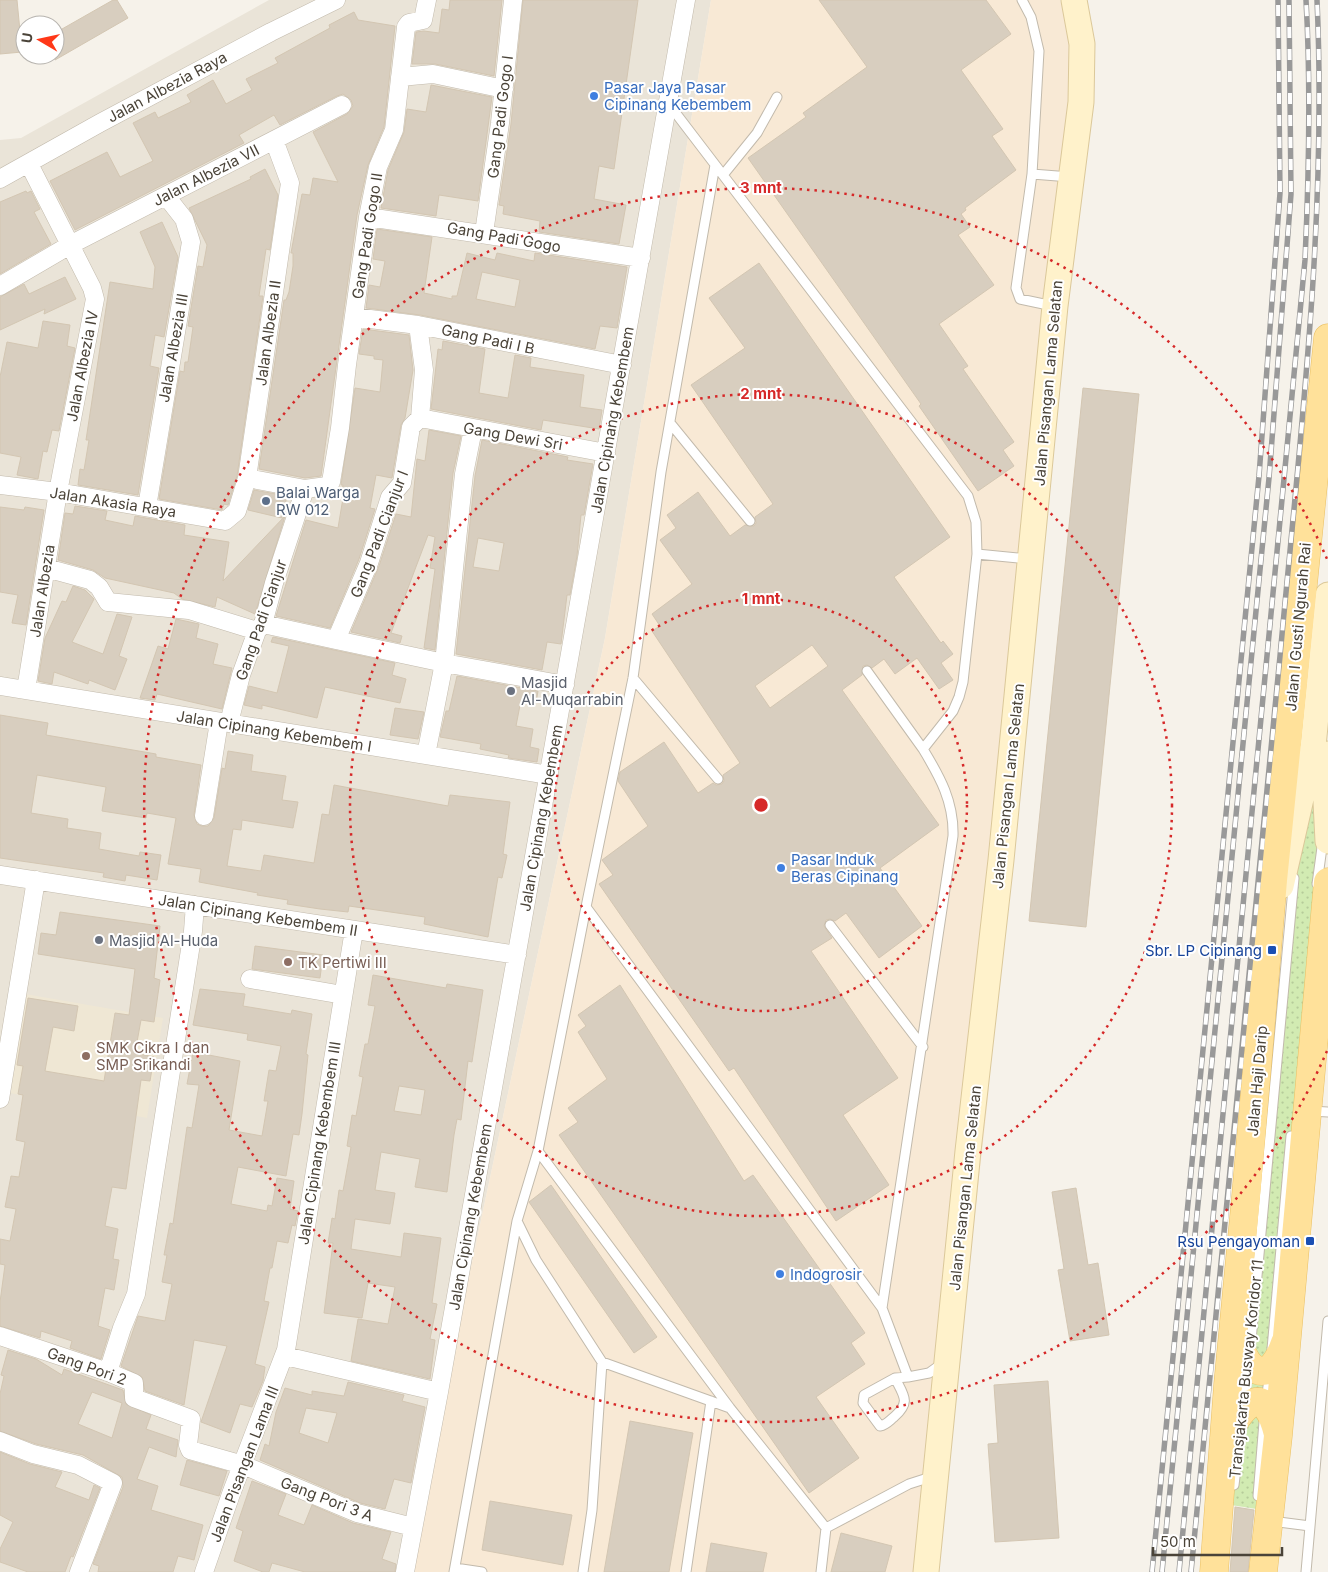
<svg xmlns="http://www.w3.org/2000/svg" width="1328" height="1572" viewBox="0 0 1328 1572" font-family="Inter,sans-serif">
<defs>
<pattern id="grass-dots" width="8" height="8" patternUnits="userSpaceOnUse" patternTransform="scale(1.25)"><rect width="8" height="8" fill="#d2ebb2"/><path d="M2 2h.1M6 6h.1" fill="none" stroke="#b6cb9a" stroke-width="1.8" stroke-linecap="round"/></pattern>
</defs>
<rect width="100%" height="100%" fill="#f6f2ea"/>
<path fill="#eae4d8" d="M269 0H711L605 638 406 1572H0V140L21 138Z"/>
<path fill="#f8e9d5" d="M711 0H1060L1073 37 988 1098 935 1572H406L605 638Z"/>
<path fill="#efe7d4" d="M25 994 163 1018 147 1118 10 1093Z"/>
<path fill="url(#grass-dots)" d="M1316 769 1326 823 1257 1509 1231 1505 1230 1384 1248 1362 1298 839Z"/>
<path fill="#d8cebf" stroke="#d3c6b2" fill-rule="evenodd" d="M0 0H17L22 52 0 54Z
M113 0H117L128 18 55 60V33Z
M450 0H502L494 76 435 64H412L416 32 424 31 439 33 442 9 449 10Z
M523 0H638L614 169 599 166 594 199 626 205 619 244 539 232 540 221 503 214 504 206 499 205 511 124Z
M819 0H986L1011 34 961 70 1003 129 992 136 1016 170 965 208 966 210 961 214 970 227 958 235 994 285 939 324 968 366 963 369 1014 442 1003 450 1014 466 978 491 919 406 921 404 748 158 806 117 803 113 867 67Z
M354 12 358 20 395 26 384 127 368 165 357 215 321 476 305 478 259 469 284 300H286L289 292 293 266V253H291L302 194 310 195 313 178 338 182 313 132 347 114 353 106 351 100 343 94 337 96 280 125 274 115 239 135 244 143 75 230 50 181 107 152 120 177 153 161 133 123 155 112 158 118 191 102 187 95 213 80 226 104 252 90 246 79 278 63 275 58 330 28 329 25Z
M431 85 492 97 478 201 439 195 436 216 381 208 388 170 404 132 407 109 426 112Z
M265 169 278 195 270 250 266 249 259 296H263L237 476 228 505 224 504 222 510 159 499 180 371 184 372 185 362H188L193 327 188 326 198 266 203 267 207 245 189 208 251 179 250 177Z
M26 191 27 193 31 191 40 209 34 212 51 244 0 274V202Z
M162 222 178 257 164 337 155 335 150 366 159 368 138 495 78 485 80 469 84 470 89 440H86L110 282 153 289 155 267 140 232Z
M377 229 432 237 424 293 452 299V296H457L467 253 495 260 497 253 534 261 535 253 627 267 617 328 600 326 595 349 420 315 366 308 369 285 380 287 385 261 373 259ZM482 272 520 280 515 307 476 299Z
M759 263 950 537 894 577 941 643 943 641 953 654 941 663 953 680 939 689 917 658 895 674 884 659 872 668 867 665 863 666 862 675 842 690 939 825 880 868 922 926 879 958 846 913 835 921 830 919 826 920 824 926 832 938 811 951 898 1078 843 1115 889 1185 836 1221 734 1068 729 1071 599 884 613 875 602 860 648 826 618 781 620 772 664 742 698 793 713 783 716 785 722 784 724 781 723 775 740 763 652 631 660 626 652 614 692 584 660 540 676 528 667 515 698 492 730 536 745 525 754 526 756 523 755 517 773 504 691 385 745 348 709 298ZM812 645 828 666 770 708 755 686Z
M65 277 76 299 44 314 45 309 0 330V297L24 284 29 294Z
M43 321 70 325 67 346 75 348 59 431 52 430 47 452 43 451 38 479 17 475 21 457 0 453V377L7 342 38 348Z
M363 329 409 335 413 370 405 418 401 425 392 478 376 475 370 508 375 509 359 559 330 628 276 616 306 520 338 528 344 492 342 491 343 485H341L355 388 380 392 383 360 374 359V356L359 354Z
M443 341 485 349 479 393 508 398 515 355 531 358 530 367 584 375 580 407 602 410 599 429 543 420 541 430 431 409 438 349 442 350Z
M1083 388 1139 394 1086 927 1029 921Z
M429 430 461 436 453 473 435 650 424 648 435 569 430 568 435 537 428 535 391 633 402 636 400 643 351 632 379 566 396 514 411 517 417 459 425 461Z
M482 440 568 457 567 460 593 464 584 515H581L577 556 570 595H567L561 644 547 642 542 670 456 654 475 476ZM478 538 504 543 499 571 473 567Z
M254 490 287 496 282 518 248 510Z
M75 506 107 511 105 520 133 526 135 516 185 525 184 535 229 542 223 581 285 516 255 614 217 597 215 607 182 599 174 593 105 578 93 570 58 560 65 513 73 514Z
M0 507 24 510 25 507 44 510 26 625 12 623 18 595 0 592Z
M73 586 85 590 94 599 72 642 103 654 117 614 132 617 119 656 127 659 115 690 89 680 88 684 54 672 52 684 38 681 45 638 62 601 66 602Z
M176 619 199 624 196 638 218 644 213 664 232 668 222 709 157 694 155 700 140 698 158 646 168 649Z
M273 637 395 663 392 675 406 679 400 703 325 687 317 718 262 705V709L244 705 249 686 277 693 289 646 271 642Z
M457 676 538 691 536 703 521 700 516 726 533 729 530 747 539 749 537 762 508 758 509 755 480 749 481 744 440 737 446 711H449Z
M395 708 424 712 418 739 390 735Z
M0 715 48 723 46 735 104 745 156 754V757L201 765 194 815 197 824 202 826H208L214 818 222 768 225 769 228 751 253 755 251 771 286 776 282 800 298 802 293 828 242 820 241 830 233 829 227 866 261 871 264 855 314 863 322 814 329 815 334 785 448 806 450 795 510 802 503 854 507 855 502 878 498 877 488 937 424 924 425 917 349 906 348 912 320 909 287 904 288 900 257 895 258 893 199 882 201 869 168 864 176 818 147 813 146 818 102 811 106 787 37 775 31 813 68 819 67 828 101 833 99 849 139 856 140 852 161 855 157 880 126 875 125 881 103 877 104 873 0 858Z
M60 912 160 926 154 978 160 980 154 1022 141 1020 135 1053 154 1057 150 1081 141 1080 126 1189 112 1187 105 1226 118 1229 113 1259 119 1260 114 1290 105 1288 98 1326 110 1330 101 1359 70 1348 72 1341 41 1331 40 1338 0 1326V1302L5 1265 0 1264V1239L10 1241 16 1209 5 1207 11 1176 19 1177 25 1142 16 1140 23 1095 18 1094 23 1066 17 1065 28 998 78 1006 74 1031 53 1027 45 1071 104 1081 115 1013 129 1015 135 969 38 954 41 933 56 935Z
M255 946 323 955 320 978 252 969Z
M373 975 446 988 447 984 483 990 472 1062 468 1061 461 1120 457 1119 454 1135 447 1192 415 1187 420 1159 381 1152 375 1190 395 1193 390 1224 355 1219 351 1249 401 1257 404 1233 441 1238 432 1303 437 1304 430 1339 435 1340 430 1379 351 1361 358 1319 388 1324 395 1287 368 1283 362 1318 324 1313 333 1243H328L332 1218 335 1219 339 1190 343 1191 351 1147 347 1146 352 1115 356 1116 363 1077 359 1076 365 1044H368L375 1006 368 1005ZM399 1086 425 1090 421 1115 394 1111Z
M620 985 744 1181 753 1175 865 1333 851 1343 865 1364 816 1397 859 1458 809 1493 559 1135 578 1122 568 1108 607 1079 578 1032 586 1026 578 1015Z
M200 989 245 994 243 1006 291 1014 292 1010 312 1014 306 1054 308 1055 302 1114 299 1135 293 1134 286 1176 238 1167 231 1204 267 1211 268 1205 272 1206 277 1178 294 1181 290 1209 298 1211 295 1226 292 1225 288 1243 277 1241 272 1268H270L264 1301 269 1302 255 1364 265 1367 263 1381 252 1407 240 1404 230 1433 201 1422 227 1346 194 1340 184 1405 145 1391 142 1377 121 1366 138 1316 165 1321 172 1284 162 1282 167 1255H164L170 1223 173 1224 187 1127 192 1128 199 1085 187 1084 193 1052 240 1061 229 1130 262 1136 268 1101H264L269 1070 276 1071 281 1046 247 1040 248 1034 193 1025Z
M551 1185 657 1337 634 1353 529 1202Z
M1076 1188 1088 1265 1098 1263 1109 1335 1070 1341 1058 1270 1064 1269 1052 1192Z
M8 1350 36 1359 62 1375 64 1369 123 1390 126 1404 151 1415 146 1429 178 1440 176 1457 149 1447 137 1479 158 1486 151 1510 203 1525 194 1560 178 1556 173 1572H98L99 1566 93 1564 123 1487 122 1477 83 1455 36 1444 0 1431V1394L4 1376 1 1375ZM92 1392 122 1403 112 1438 78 1424Z
M1048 1381 1059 1538 995 1542 988 1444 998 1443 994 1385Z
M348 1382 404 1395 402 1401 425 1407 411 1483 394 1479 385 1509 360 1503 260 1460 265 1444 269 1446 276 1412 285 1388 312 1395V1391L344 1396ZM306 1408 337 1413 328 1443 299 1433Z
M630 1421 693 1433 669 1572H604Z
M0 1452 30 1464 62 1472 55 1487 89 1500 94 1485 100 1488 73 1557 71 1556 65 1572H28L0 1562V1549L13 1522 0 1515Z
M187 1460 227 1471 219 1496 180 1485Z
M252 1481 286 1494 278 1515 304 1525 312 1505 353 1523 391 1532 382 1559 396 1564 395 1572H305L272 1563 269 1572H263L234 1561 243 1531 236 1528Z
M490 1501 572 1515 563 1565 482 1550Z
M1235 1507 1254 1510 1248 1572H1230Z
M841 1533 892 1546 885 1572H831Z
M711 1543 767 1553 763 1572H706Z"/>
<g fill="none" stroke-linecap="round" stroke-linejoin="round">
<defs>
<path id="lane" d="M1022 0 1031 17 1039 51 1032 174 1016 288 1020 299 1053 306
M668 103 968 496 976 522 977 554 963 682 959 697 953 711 923 749C940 777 954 802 953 836L882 1308
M1032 174 1070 177
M723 175 757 133 777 97
M671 424 750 521
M977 554 1029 559
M867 671 923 749
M633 678 718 779
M1317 884 1323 840
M586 907 633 678 661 472 715 165
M830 925 923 1047
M1311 1111 1328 1112
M538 1151 730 1408 826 1528 821 1572
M517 1221 538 1151 586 907 882 1308 908 1377 929 1373 943 1363
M1272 1349 1291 1136
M1250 1351 1294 878
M602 1362 730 1408
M895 1378C904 1396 911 1402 894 1417 889 1421 886 1425 880 1426L863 1403 864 1395 895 1378 908 1377
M1266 1401 1270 1372
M1244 1403 1248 1369
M1234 1485 1241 1428
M1258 1496 1264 1422
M1271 1521 1310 1526
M826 1528 909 1484 934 1476
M455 1568 482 1572
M454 1572 517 1221 536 1260 602 1362 592 1510 583 1572
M686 1572 711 1401
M1306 1572 1328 1321"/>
<path id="street" d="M400 77 433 74 504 89
M0 179 100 123 271 32 336 0
M368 217 641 258
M484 233 500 123 513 0
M0 286 70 245 342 105
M354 317 418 325 622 365
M420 418 606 453
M247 478 305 489 327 486 331 482 340 428 347 365 368 217 378 167 394 130 406 27 409 23 423 20 427 0
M0 485 58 492 225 521 237 511 247 478 290 183 274 140
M147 507 191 242 184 219 166 196
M46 568 90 580 99 587 108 602 189 610 257 631
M263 624 336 640 369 563 390 497 402 483 411 427 420 418 424 370 418 325
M336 640 444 663 565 685
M0 686 549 775
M26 690 58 492 95 299 92 288 29 164
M229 723 241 675 257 631 263 624 274 583 305 489
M426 755 444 663 464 474 473 429
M204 816 219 722
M0 875 517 955
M250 979 343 995
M0 1099 36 880
M0 1336 108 1372 134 1383V1398L191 1419 188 1445 190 1450 243 1465 357 1513 413 1527
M285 1356 439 1392
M108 1372 122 1328 136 1294 193 931 195 905
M0 1441 33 1454 78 1465 113 1483 79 1572
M204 1572 231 1494 286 1350 354 930
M405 1572 439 1392 686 0"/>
<path id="secondary" d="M1328 754 1325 782 1328 841
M1281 886 1313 746 1328 595
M926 1572 968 1151 1001 860 1055 306 1081 102 1082 44 1074 0"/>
<path id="primary" d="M1234 1336C1239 1344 1244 1361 1252 1367 1270 1381 1281 1355 1285 1343
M1226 1436C1244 1401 1265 1382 1278 1434
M1214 1572 1228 1385 1246 1196 1273 880 1328 338
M1263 1572 1278 1436 1328 882"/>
</defs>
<use href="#lane" stroke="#c2baac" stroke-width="11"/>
<use href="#street" stroke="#c2baac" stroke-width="19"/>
<use href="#secondary" stroke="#dbc89a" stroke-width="27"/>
<use href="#primary" stroke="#eac064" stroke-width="29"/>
<use href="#lane" stroke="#fff" stroke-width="9"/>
<use href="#street" stroke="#fff" stroke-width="18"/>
<use href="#secondary" stroke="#fff2cb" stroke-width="25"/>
<use href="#primary" stroke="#ffe19a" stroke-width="28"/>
<defs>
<path id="rail" d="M1152 1572 1259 476 1280 193 1278 0
M1162 1572 1269 478 1291 194 1289 0
M1179 1572 1305 260C1309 173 1311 87 1306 0
M1191 1572C1221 1267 1252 962 1280 656 1300 438 1327 220 1317 0"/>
</defs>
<use href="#rail" stroke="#999" stroke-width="5.5"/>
<use href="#rail" stroke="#fff" stroke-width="4" stroke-dasharray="11" stroke-linecap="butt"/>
</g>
<g fill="none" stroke="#d62828" stroke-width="2.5" stroke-dasharray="2.5 5">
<circle cx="761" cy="805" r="206"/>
<circle cx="761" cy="805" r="411"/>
<path d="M1327 1051A617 617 0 1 1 1327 559"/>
</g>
<g fill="#3f7fe0" stroke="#fff" stroke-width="2">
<circle cx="594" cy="96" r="5"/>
<circle cx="781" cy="868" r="5"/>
<circle cx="780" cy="1274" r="5"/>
</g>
<circle fill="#5c6f8a" stroke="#fff" stroke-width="2" cx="266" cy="501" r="5"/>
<g fill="#6b7280" stroke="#fff" stroke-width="2">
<circle cx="511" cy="691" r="5"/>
<circle cx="99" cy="940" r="5"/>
</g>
<g fill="#1a4fb4" stroke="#fff" stroke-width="2">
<rect x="1267" y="945" width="10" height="10" rx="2.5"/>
<rect x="1305" y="1236" width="10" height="10" rx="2.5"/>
</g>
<g fill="#8d6e63" stroke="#fff" stroke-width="2">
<circle cx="288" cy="962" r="5"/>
<circle cx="86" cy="1056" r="5"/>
</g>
<g text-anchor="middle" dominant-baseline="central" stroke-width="4" stroke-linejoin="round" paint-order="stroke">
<g font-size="15" fill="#4a4338" stroke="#fff">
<text transform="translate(167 87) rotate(-28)">Jalan Albezia Raya</text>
<text transform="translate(500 117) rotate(-83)">Gang Padi Gogo I</text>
<text transform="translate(206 175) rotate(-27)">Jalan Albezia VII</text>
<text transform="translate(367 236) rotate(-81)">Gang Padi Gogo II</text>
<text transform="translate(504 237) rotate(10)">Gang Padi Gogo</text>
<text transform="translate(268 333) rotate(-82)">Jalan Albezia II</text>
<text transform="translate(488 339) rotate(12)">Gang Padi I B</text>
<text transform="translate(173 348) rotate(-80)">Jalan Albezia III</text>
<text transform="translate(82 366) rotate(-79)">Jalan Albezia IV</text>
<text transform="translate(1048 383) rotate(-85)">Jalan Pisangan Lama Selatan</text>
<text transform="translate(612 420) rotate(-80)">Jalan Cipinang Kebembem</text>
<text transform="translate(513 436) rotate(10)">Gang Dewi Sri</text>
<text transform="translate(113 502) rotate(9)">Jalan Akasia Raya</text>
<text transform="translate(379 534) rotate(-69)">Gang Padi Cianjur I</text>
<text transform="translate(42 591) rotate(-81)">Jalan Albezia</text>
<text transform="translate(261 620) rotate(-71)">Gang Padi Cianjur</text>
<text transform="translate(1298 627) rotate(-85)">Jalan I Gusti Ngurah Rai</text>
<text transform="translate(274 731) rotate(9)">Jalan Cipinang Kebembem I</text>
<text transform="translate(1008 786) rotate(-84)">Jalan Pisangan Lama Selatan</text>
<text transform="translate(541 818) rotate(-80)">Jalan Cipinang Kebembem</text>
<text transform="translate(258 915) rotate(9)">Jalan Cipinang Kebembem II</text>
<text transform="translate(1257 1081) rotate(-85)">Jalan Haji Darip</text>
<text transform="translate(319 1143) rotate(-81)">Jalan Cipinang Kebembem III</text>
<text transform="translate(965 1188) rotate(-84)">Jalan Pisangan Lama Selatan</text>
<text transform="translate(470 1217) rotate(-80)">Jalan Cipinang Kebembem</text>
<text transform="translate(87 1366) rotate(20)">Gang Pori 2</text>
<text transform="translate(1246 1369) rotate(-84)">Transjakarta Busway Koridor 11</text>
<text transform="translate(244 1464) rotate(-69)">Jalan Pisangan Lama III</text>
<text transform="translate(327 1499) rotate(21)">Gang Pori 3 A</text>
</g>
<g font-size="15" fill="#366cbe" stroke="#fff" text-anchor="start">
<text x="604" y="87">Pasar Jaya Pasar<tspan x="604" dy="17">Cipinang Kebembem</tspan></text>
<text x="791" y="859">Pasar Induk<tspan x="791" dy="17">Beras Cipinang</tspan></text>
<text x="790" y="1274">Indogrosir</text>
</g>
<g font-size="15" fill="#4e5e75" stroke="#fff" text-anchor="start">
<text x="276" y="492">Balai Warga<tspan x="276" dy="17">RW 012</tspan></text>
</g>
<g font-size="15" fill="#5b616d" stroke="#fff" text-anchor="start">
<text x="521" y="682">Masjid<tspan x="521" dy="17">Al-Muqarrabin</tspan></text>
<text x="109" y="940">Masjid Al-Huda</text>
</g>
<g font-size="15" fill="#164399" stroke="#fff" text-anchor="end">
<text x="1262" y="950">Sbr. LP Cipinang</text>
<text x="1300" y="1241">Rsu Pengayoman</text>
</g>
<g font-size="15" fill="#785e54" stroke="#fff" text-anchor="start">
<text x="298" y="962">TK Pertiwi III</text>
<text x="96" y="1047">SMK Cikra I dan<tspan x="96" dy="17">SMP Srikandi</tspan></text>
</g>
</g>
<circle cx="761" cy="805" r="8" fill="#d62828" stroke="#fff" stroke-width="2.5"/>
<g font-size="15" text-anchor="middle" font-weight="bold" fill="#d62828" stroke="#fff" stroke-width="4" stroke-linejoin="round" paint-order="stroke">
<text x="761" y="193">3 mnt</text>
<text x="761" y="399">2 mnt</text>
<text x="761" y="604">1 mnt</text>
</g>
<g transform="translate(40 40) rotate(279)"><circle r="24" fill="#ffffff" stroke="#b7b4af"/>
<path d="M0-4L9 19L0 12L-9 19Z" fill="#ff3818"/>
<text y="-8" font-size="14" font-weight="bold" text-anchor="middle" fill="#4a4338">U</text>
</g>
<path d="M1153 1547v8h129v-8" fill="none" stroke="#4a4338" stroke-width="2.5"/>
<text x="1160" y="1547" font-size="15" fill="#4a4338" stroke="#ffffff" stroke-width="4" paint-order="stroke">50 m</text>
</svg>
